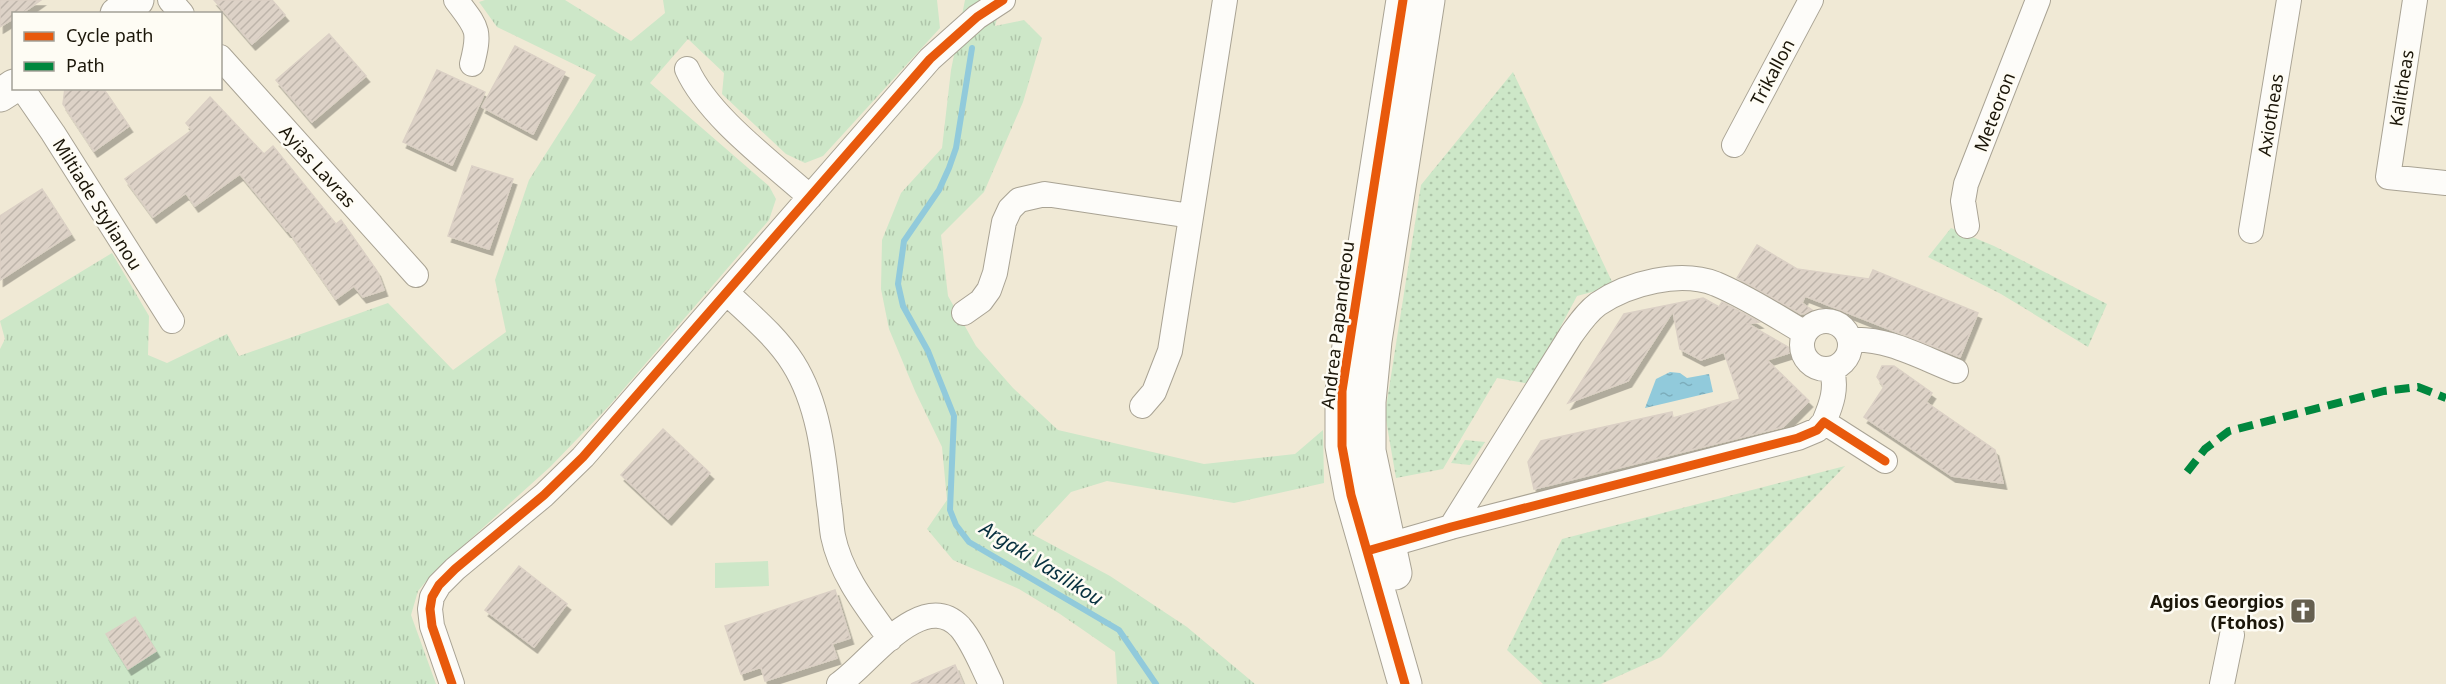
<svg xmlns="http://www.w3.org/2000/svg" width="2446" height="684" viewBox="0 0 2446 684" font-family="'Noto Sans',sans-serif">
<defs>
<pattern id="grass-tufts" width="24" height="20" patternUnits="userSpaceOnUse" patternTransform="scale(1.5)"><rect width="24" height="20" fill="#cde7c8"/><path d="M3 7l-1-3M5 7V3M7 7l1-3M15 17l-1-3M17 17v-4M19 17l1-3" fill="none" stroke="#afc5aa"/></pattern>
<pattern id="park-dots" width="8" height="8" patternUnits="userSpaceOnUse" patternTransform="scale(1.5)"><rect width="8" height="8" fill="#cde7c8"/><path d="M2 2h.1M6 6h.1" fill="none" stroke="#afc5aa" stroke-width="1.8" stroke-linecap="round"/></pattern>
<pattern id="water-ripples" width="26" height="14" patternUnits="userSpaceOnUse" patternTransform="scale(1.5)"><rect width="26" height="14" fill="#91cadb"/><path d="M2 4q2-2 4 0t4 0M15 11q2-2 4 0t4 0" fill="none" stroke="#7cadbb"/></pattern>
<pattern id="building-hatch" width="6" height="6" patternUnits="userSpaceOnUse" patternTransform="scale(1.5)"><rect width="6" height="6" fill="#ddd2c7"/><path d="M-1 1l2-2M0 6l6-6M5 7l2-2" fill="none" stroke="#bdb4aa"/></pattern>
<filter id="shadow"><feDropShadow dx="3.5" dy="6" stdDeviation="0" flood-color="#0004"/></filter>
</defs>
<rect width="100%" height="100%" fill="#f0e9d5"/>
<path fill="url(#grass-tufts)" d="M485 0H565L631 41 665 13 663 0H937L940 28 823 156 805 163 786 154 722 94 724 73 688 39 650 83 769 186 776 199 769 220 609 406 550 467 433 573 418 591 411 615 436 684H0V349L5 339 0 321 112 253 149 316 148 355 167 363 227 334 239 356 388 303 453 370 506 332 495 280 529 180 596 75 497 27 479 2Z
M965 0H1002L995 26 1024 20 1042 38 1023 102 984 192 941 235 948 296 976 346 1013 388 1058 430 1204 464 1295 454 1323 430 1324 483 1234 503 1107 481 1071 492 1032 534 1110 576 1187 627 1255 684H1117L1115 652 1060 614 1019 589 953 560 927 529 947 500 942 447 915 391 889 329 881 289 882 240 901 193 942 148 951 70Z"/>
<path fill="url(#park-dots)" d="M1513 72 1614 286 1577 296 1530 384 1497 378 1443 469 1396 478 1385 414 1421 185Z
M1951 228 1994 246 2107 304 2088 347 2001 294 1928 257Z
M1465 440 1485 442 1470 465 1451 463Z
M1845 466 1661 657 1601 684H1543L1507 650 1562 539Z"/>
<path fill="#cde7c8" d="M768 561 769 586 715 588V563Z"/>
<path fill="url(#water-ripples)" d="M1670 372 1680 373 1687 378 1709 374 1713 392 1645 408 1656 379Z"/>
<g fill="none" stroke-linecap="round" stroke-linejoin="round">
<path stroke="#91cadb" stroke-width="6" d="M972 48 956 148 949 168 939 190 904 241 898 284 903 306 928 351 954 416 950 510 956 525 969 542 1119 630 1156 684"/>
</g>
<path fill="url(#building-hatch)" stroke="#dbd0c5" stroke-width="1.5" filter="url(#shadow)" d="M0 0H41L21 14H14V18L0 27Z
M214 0H272L285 15 252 44Z
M329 34 366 76 312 122 276 80Z
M515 46 565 72 533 134 482 107Z
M437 70 485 92 452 165 403 142Z
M65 88H103L129 126 94 151 63 104Z
M210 97 264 154 273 146 336 224 341 220 377 271 384 290 363 297 354 286 336 299 288 230 287 231 240 174 195 206 186 193 153 217 125 179 192 130 186 123Z
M472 166 513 179 489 249 448 236Z
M42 189 71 234 0 280V216Z
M1757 245 1797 269 1869 279 1873 270 1978 313 1960 357 1805 296 1802 303 1815 312 1801 314 1737 278Z
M1703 298 1719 307 1722 302 1754 319 1759 322 1748 324 1795 351 1767 360 1809 401 1783 427 1534 489 1528 462 1541 441 1672 412 1673 418 1740 399 1724 352 1701 360 1680 349 1673 311 1628 381 1568 403 1624 314Z
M1882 366H1894L1932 393 1926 402 1995 450 2003 483 1952 476 1864 417 1884 387 1877 377Z
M663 429 710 473 668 519 621 475Z
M519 566 567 604 534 647 485 610Z
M835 590 850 638 832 644 837 658 765 681 761 667 741 674 725 626Z
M135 617 156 651 128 669 106 634Z
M955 665 963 684H911Z"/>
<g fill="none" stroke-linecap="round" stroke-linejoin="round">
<defs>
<path id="street" d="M170 0 182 14
M456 0C477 28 481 29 472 64
M2415 0 2388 177 2446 183
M220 57 416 275
M687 69C708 116 771 162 810 197
M22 88 53 133 172 321
M1734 145 1811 0
M1967 226 1963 201 1966 184 2038 0
M2251 231 2289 0
M727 293C750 315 776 336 793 363 819 404 824 457 829 504 831 514 831 525 833 536 841 575 867 607 890 639
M964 313 981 301 989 290 995 273 1004 222 1010 209 1019 200 1045 194 1191 216
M1802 345a24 24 0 1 1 48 0a24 24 0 1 1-48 0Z
M1850 340C1887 337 1922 358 1956 371
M1142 406 1154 392 1170 351 1225 0
M1824 422C1832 403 1837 389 1832 369
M1451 527 1571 335C1579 324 1587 312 1598 304 1629 283 1680 270 1716 284 1747 297 1776 316 1805 333
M1375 549 1451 527 1798 438 1817 430 1824 422 1885 461
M452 684 432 626 430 609 432 597 439 585 455 569 544 495 583 457 930 59 977 17 1003 0
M839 684C868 665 921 587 960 627 973 642 982 666 991 684
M2222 684 2232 635"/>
<path id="secondary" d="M1403 0 1342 391V446L1351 495 1405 684
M1395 573 1369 451V402L1375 341 1428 0"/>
<path id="primary" d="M117 14 137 0
M0 95 14 86"/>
</defs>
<use href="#street" stroke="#a9a394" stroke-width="26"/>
<use href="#secondary" stroke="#a9a394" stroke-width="35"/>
<use href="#primary" stroke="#a9a394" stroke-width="35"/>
<use href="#street" stroke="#fdfcf9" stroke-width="24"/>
<use href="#secondary" stroke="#fdfcf9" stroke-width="33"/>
<use href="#primary" stroke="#fdfcf9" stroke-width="33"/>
<path stroke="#00873e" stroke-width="8" stroke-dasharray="15 8" stroke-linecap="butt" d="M2187 472 2205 449 2229 431 2384 391 2418 387 2446 398"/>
<defs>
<path id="cycleway" d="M1403 0 1342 391V446L1351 495 1405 684
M1367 551 1451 527 1798 438 1817 430 1824 422 1885 461
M452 684 432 626 430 609 432 597 439 585 455 569 544 495 583 457 930 59 977 17 1003 0"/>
</defs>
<use href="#cycleway" stroke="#fefcf4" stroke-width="13"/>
<use href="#cycleway" stroke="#e8590c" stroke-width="9"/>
</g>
<defs>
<symbol id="church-square" viewBox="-11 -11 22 22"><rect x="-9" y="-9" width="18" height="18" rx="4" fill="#666050" stroke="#fefcf4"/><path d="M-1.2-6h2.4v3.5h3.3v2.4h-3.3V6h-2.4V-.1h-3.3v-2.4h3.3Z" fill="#fff"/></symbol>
</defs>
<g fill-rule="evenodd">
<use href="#church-square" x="2288" y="596" width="30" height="30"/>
</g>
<g text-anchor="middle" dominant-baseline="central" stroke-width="5" stroke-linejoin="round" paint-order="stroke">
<g font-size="18" fill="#1b1609" stroke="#fefcf4">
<text transform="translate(1772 72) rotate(-62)">Trikallon</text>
<text transform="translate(2401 88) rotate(-81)">Kalitheas</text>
<text transform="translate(1994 112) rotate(-69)">Meteoron</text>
<text transform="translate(2270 115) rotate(-81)">Axiotheas</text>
<text transform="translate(318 166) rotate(48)">Ayias Lavras</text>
<text transform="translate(98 204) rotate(58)">Miltiade Stylianou</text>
<text transform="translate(1337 325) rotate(-83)">Andrea Papandreou</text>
</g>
<g font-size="18" font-weight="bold" fill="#1b1609" stroke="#fefcf4" text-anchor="end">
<text x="2284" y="601">Agios Georgios<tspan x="2284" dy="21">(Ftohos)</tspan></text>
</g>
<g font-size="20" font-style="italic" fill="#07303f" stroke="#fefcf4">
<text transform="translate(1042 563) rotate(32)">Argaki Vasilikou</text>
</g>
</g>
<rect x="12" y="12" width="210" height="78" fill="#fefcf4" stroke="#a3a096" stroke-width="1.5"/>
<rect x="24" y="32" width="30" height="9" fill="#e8590c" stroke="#a3a096" stroke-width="1.5"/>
<text x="66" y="42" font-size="18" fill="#1b1609">Cycle path</text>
<rect x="24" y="62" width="30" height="9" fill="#00873e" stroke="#a3a096" stroke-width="1.5"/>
<text x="66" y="72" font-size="18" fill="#1b1609">Path</text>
</svg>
